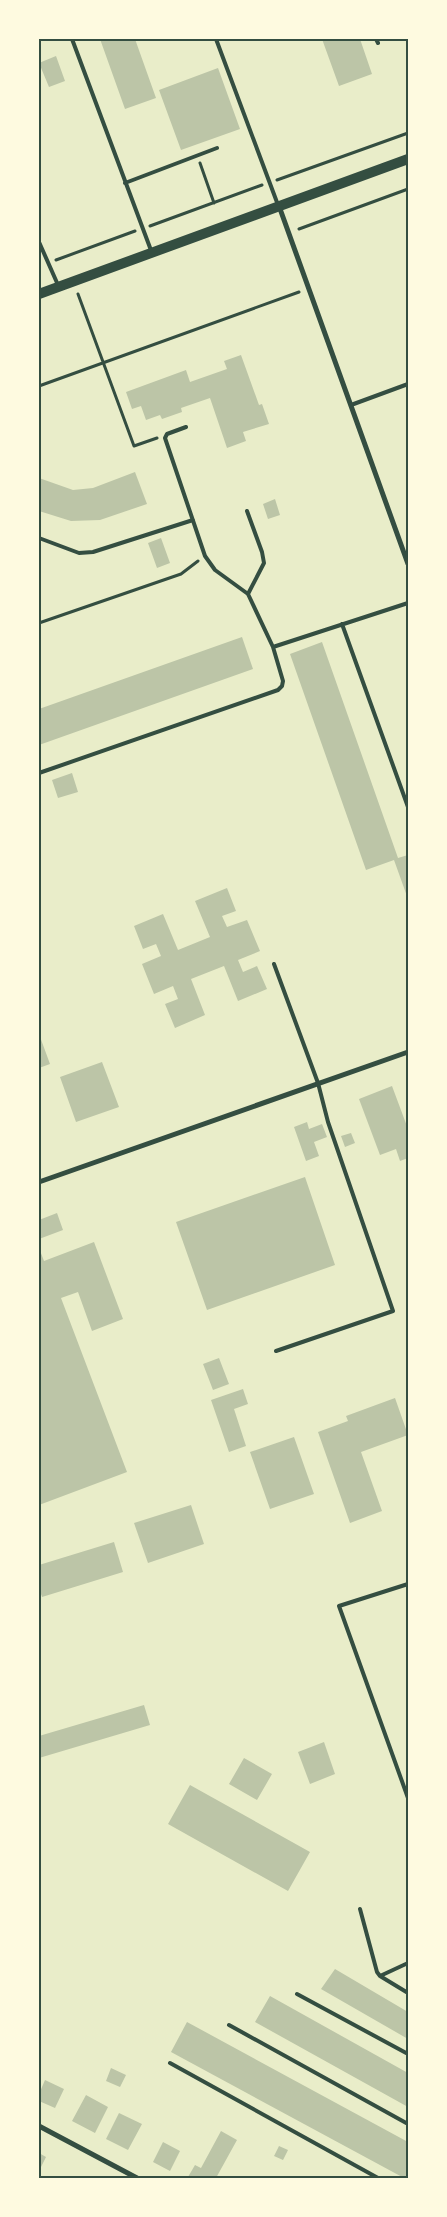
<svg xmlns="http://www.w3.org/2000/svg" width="447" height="2217" viewBox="0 0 447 2217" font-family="Manrope,sans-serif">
<rect width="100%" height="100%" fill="#e9edc9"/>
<path fill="#bcc5a7" d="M100 39H135L156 98 125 109Z
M322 39H360L372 74 339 86Z
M56 56 65 81 49 87 39 63Z
M218 68 240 129 181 150 159 90Z
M241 355 259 405 262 404 269 424 243 432 246 441 227 448 210 398 181 408 182 412 162 419 160 415 146 420 141 406 132 409 126 392 186 370 190 382 227 369 224 361Z
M135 472 147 504 100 520 71 521 39 511V478L73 490 93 488Z
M275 499 280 515 268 519 263 504Z
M161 538 170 563 157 568 148 543Z
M242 637 253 669 39 745V709Z
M322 642 398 858 408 855V899L394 860 366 870 290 654Z
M72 773 78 792 58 798 52 780Z
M227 888 236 911 222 916 227 927 247 920 260 951 238 960 243 972 257 966 267 989 238 1001 224 966 191 979 205 1015 175 1028 165 1004 178 999 173 986 154 994 142 964 161 956 156 944 143 949 134 926 163 914 178 950 210 937 195 901Z
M39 1034 50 1064 39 1068Z
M102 1062 119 1107 76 1122 60 1077Z
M392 1086 408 1129V1158L400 1161 396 1149 380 1155 359 1099Z
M307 1122 309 1129 322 1124 327 1137 314 1142 319 1156 306 1161 294 1127Z
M351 1133 355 1143 345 1147 341 1136Z
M305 1177 335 1265 207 1310 176 1222Z
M57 1213 63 1230 39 1239V1220Z
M94 1242 123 1319 92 1331 78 1292 61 1298 127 1472 39 1505V1248L44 1261Z
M219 1358 229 1384 213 1390 203 1364Z
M243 1389 248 1404 234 1409 246 1446 229 1452 211 1400Z
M395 1398 408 1435 361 1452 382 1511 350 1523 318 1432 348 1421 346 1416Z
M294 1437 314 1494 270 1509 250 1452Z
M191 1505 204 1544 148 1563 134 1523Z
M114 1542 123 1572 42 1597 39 1588V1565Z
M144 1705 150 1725 39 1758V1736Z
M324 1742 335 1774 310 1784 298 1752Z
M244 1758 272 1774 257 1800 229 1784Z
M190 1785 310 1852 288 1891 168 1824Z
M335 1969 408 2012V2039L321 1989Z
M270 1996 408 2073V2107L255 2022Z
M187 2022 408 2142V2178H404L171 2052Z
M111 2068 126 2075 120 2087 106 2081Z
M45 2080 64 2089 55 2108 39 2101V2094Z
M86 2095 108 2107 95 2133 72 2121Z
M119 2113 142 2124 128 2150 106 2139Z
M221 2131 237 2140 216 2178 188 2177 195 2165 201 2168Z
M163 2142 180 2151 170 2171 153 2162Z
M279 2146 288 2150 283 2160 274 2156Z
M39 2153 46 2157 39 2171Z"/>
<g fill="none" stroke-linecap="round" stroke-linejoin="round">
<path stroke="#344e41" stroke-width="3" d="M200 163 214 203
M277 180 408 133
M150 226 262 185
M299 229 408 189
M56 260 135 231
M78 294 134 446 157 438
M39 386 299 292
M39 623 181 574 198 561"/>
<path stroke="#344e41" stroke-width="4" d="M72 39 152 253
M216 39 278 205
M376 39 378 43
M125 183 217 148
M39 242 58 285
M351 405 408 384
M186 427 167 434 165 438 205 556 215 570 248 594 273 647
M247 511 262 552 264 563 248 594
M39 538 79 553 93 552 193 520
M342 624 408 807
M39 773 278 690 282 686 283 681 273 647 408 603
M274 964 318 1083 328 1122 393 1311 276 1351
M408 1584 339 1606 408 1798
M360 1909 377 1972 380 1976 408 1993
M380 1976 408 1963
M297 1994 408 2054
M229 2025 408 2124
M170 2063 378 2178"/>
<path stroke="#344e41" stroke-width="5" d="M279 206 408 564
M39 1182 408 1052
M39 2126 137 2178"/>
<path stroke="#344e41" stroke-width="10" d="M39 294 408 159"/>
</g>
<rect width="447" height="2217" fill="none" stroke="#fefae0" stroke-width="80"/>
<rect x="40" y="40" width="367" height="2137" fill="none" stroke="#344e41" stroke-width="2"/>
</svg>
